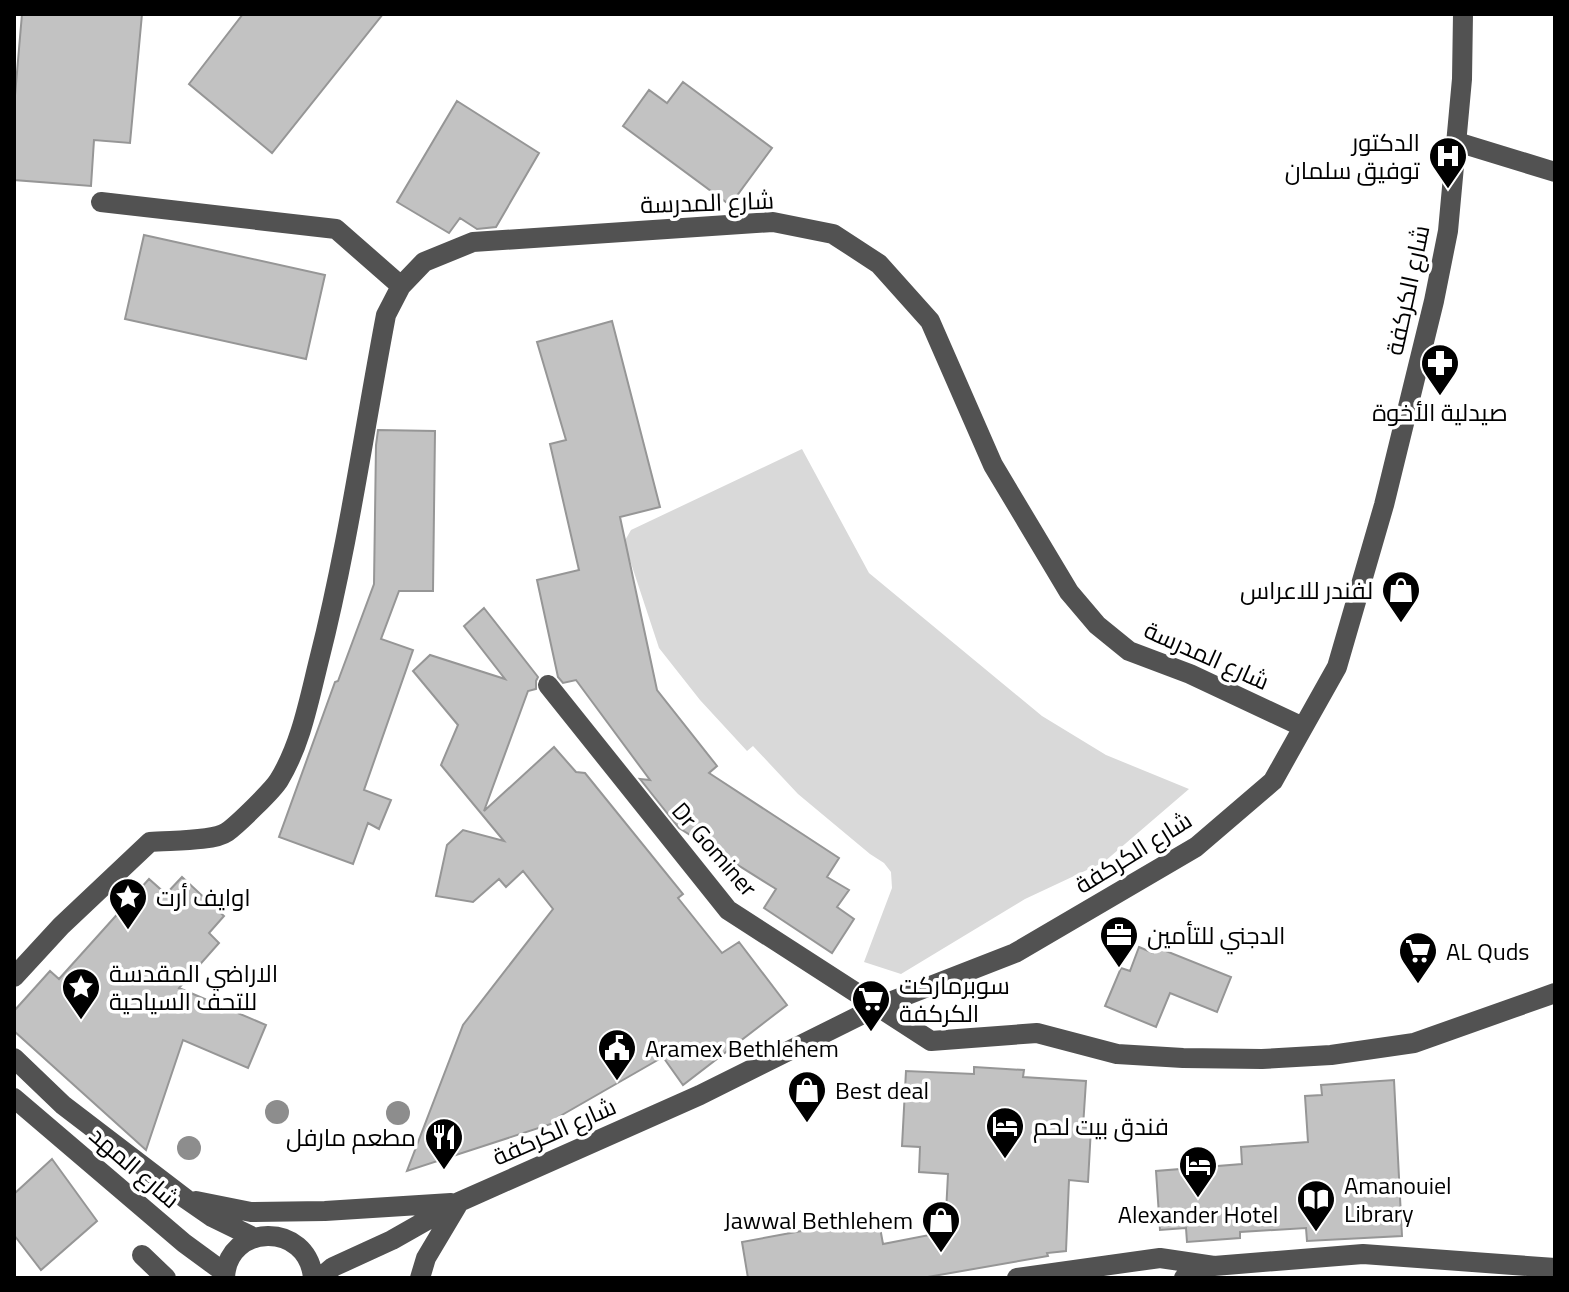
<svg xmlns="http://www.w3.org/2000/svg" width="1569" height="1292" viewBox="0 0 1569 1292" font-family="'Titillium Web',Cairo,sans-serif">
<rect width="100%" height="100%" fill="#fff"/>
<path fill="#d9d9d9" d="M802 449 869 573 1042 716 1106 755 1189 789 1104 862 1025 899 901 974 864 962 892 888 891 872 884 863 870 854 798 794 753 746 747 751 700 700 659 648 624 542 631 530Z"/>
<path fill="#c2c2c2" stroke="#969696" stroke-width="2" d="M22 14H142L130 143 94 140 91 186 14 180V107Z
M243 14H383L272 153 189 84Z
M683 82 772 148 730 205 623 126 649 90 667 103Z
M457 101 539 153 496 227 477 229 460 218 449 233 397 202Z
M144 235 325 275 306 359 125 319Z
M612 321 660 507 620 517 657 690 717 766 709 773 839 858 827 877 849 890 837 907 854 919 832 953 764 908 776 889 679 828 640 779 650 780 576 680 563 683 558 677 537 580 579 570 550 444 566 440 537 342Z
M378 430 435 431 433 591H399L381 639 413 650 364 790 391 800 379 829 368 823 353 864 279 837 335 682 338 681 374 584 376 445Z
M484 608 538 677 536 681V689L528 691 484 811 554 747 576 772 585 773 683 894 678 898 722 953 739 942 787 1005 683 1085 663 1057 555 1119 557 1122 407 1171 463 1025 553 909 523 871 506 887 499 879 473 902 436 896 447 845 463 830 504 841 441 765 458 725 413 671 430 655 505 679 464 626Z
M182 877 224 916 209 933 219 943 179 988 266 1025 248 1068 183 1040 146 1150 14 1031V1011L50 971 59 979 149 879 166 894Z
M1139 947 1153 953 1156 947 1231 977 1217 1012 1170 993 1156 1027 1105 1006 1121 968 1130 971Z
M974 1067 1024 1070 1023 1077 1086 1081 1083 1127 1091 1128 1088 1182 1069 1180 1066 1251 1047 1253 1048 1256 922 1278H748L742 1242 834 1225 835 1231 879 1222 883 1244 945 1232 948 1174 919 1172 920 1147 902 1146 906 1071 974 1074Z
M1394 1080 1402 1236 1307 1241 1306 1228 1240 1232V1238L1187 1242 1186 1228 1160 1230 1156 1171 1242 1164 1241 1147 1308 1142 1305 1096 1322 1095 1321 1085Z
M52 1159 97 1221 41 1270 14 1235V1194Z"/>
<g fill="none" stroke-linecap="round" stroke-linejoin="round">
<path stroke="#525252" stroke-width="20" d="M1457 142 1555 172
M101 202 336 229 401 286
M548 685 728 910 931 1041 1037 1033 1117 1054 1183 1058 1262 1059 1331 1055 1414 1043 1555 993
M14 977 61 926 150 842C169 840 213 842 227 832 238 824 273 790 279 780 301 744 309 700 319 660 348 546 364 430 386 315L401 286 424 262 473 242 773 222 833 234 879 264 930 321 993 465 1069 592 1097 625 1129 651 1190 674 1303 727
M14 1058 63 1105 186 1199 212 1217 255 1238
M14 1098 184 1243 225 1273
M196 1201 251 1212 325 1211 451 1203
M142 1255 166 1278
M225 1278C227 1223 308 1221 313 1278
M320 1278 333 1267 392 1240 459 1202 700 1095 879 1006 1015 953 1196 847 1273 781 1337 667 1384 505 1434 301 1448 231 1462 79 1463 14
M420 1278 426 1258 457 1206
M1017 1278 1160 1258 1214 1266 1363 1254 1555 1268
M1184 1278 1214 1266"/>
</g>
<g fill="#8d8d8d">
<circle cx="277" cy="1112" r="12"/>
<circle cx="398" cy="1113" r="12"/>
<circle cx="189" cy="1148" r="12"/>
</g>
<defs>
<symbol id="hospital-pin" viewBox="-11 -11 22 30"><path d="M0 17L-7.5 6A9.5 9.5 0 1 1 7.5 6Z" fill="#000" stroke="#fff"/><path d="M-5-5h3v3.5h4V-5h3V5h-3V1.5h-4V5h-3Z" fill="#fff"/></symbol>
<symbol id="pharmacy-pin" viewBox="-11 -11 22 30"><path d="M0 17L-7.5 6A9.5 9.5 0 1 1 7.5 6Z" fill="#000" stroke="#fff"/><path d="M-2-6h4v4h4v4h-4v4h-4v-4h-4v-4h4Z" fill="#fff"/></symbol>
<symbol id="shop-pin" viewBox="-11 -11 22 30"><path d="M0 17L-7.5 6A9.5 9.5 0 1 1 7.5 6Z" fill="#000" stroke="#fff"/><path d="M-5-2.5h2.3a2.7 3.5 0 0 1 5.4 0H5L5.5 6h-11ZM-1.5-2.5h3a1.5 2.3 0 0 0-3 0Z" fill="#fff"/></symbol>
<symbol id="sight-pin" viewBox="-11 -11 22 30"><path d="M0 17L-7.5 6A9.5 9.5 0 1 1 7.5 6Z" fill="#000" stroke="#fff"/><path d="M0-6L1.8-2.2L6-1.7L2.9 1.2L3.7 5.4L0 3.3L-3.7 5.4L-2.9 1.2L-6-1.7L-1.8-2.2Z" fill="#fff"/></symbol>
<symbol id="office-pin" viewBox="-11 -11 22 30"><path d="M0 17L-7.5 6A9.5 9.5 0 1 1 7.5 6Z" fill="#000" stroke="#fff"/><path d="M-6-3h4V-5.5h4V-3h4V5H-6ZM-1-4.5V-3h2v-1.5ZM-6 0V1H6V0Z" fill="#fff"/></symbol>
<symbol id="supermarket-pin" viewBox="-11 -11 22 30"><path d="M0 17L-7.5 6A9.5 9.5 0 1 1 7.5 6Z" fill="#000" stroke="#fff"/><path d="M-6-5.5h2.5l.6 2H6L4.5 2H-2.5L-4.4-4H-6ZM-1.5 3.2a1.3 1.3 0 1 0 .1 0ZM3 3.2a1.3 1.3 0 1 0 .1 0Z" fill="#fff"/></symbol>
<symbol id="civic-pin" viewBox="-11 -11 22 30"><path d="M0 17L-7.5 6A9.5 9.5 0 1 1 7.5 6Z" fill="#000" stroke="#fff"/><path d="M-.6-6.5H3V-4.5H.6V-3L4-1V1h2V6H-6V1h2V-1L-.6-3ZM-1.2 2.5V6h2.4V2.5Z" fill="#fff"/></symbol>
<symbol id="hotel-pin" viewBox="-11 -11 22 30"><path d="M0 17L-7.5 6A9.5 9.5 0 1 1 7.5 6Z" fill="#000" stroke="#fff"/><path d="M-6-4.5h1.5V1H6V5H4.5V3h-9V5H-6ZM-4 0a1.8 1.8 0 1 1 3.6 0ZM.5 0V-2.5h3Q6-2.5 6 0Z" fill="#fff"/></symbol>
<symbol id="restaurant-pin" viewBox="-11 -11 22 30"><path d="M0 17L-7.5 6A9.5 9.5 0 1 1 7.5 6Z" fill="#000" stroke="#fff"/><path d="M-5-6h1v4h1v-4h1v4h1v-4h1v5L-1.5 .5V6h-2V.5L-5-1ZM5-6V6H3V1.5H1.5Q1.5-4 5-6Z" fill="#fff"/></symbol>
<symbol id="library-pin" viewBox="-11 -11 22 30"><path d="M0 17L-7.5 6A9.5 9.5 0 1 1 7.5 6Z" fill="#000" stroke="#fff"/><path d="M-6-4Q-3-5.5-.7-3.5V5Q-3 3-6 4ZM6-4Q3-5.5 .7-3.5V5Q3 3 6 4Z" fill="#fff"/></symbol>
</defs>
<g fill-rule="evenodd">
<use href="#hospital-pin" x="1426" y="134" width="44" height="60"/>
<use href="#pharmacy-pin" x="1418" y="341" width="44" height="60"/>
<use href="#shop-pin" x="1379" y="568" width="44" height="60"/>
<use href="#sight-pin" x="106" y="875" width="44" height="60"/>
<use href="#office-pin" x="1097" y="913" width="44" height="60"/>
<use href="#supermarket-pin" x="1396" y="929" width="44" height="60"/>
<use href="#sight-pin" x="59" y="965" width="44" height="60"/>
<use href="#supermarket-pin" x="849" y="977" width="44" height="60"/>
<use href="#civic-pin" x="595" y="1026" width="44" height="60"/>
<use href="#shop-pin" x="785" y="1068" width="44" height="60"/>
<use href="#hotel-pin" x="983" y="1104" width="44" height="60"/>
<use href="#restaurant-pin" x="422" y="1115" width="44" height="60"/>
<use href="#hotel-pin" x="1176" y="1143" width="44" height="60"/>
<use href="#library-pin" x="1294" y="1177" width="44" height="60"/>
<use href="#shop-pin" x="919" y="1198" width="44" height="60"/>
</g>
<g text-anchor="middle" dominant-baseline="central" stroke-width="7" stroke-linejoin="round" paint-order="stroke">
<g font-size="24" fill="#000" stroke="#fff" text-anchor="start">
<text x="1420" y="142" text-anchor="end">الدكتور<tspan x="1420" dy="28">توفيق سلمان</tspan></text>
<text x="1440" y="412" text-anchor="middle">صيدلية الأخوة</text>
<text x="1373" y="590" text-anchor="end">لفندر للاعراس</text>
<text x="156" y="897">اوايف أرت</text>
<text x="1147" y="935">الدجني للتأمين</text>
<text x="1446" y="951">AL Quds</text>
<text x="109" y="973">الاراضي المقدسة<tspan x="109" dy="28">للتحف السياحية</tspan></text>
<text x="899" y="985">سوبرماركت<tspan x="899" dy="28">الكركفة</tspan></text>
<text x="645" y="1048">Aramex Bethlehem</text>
<text x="835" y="1090">Best deal</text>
<text x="1033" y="1126">فندق بيت لحم</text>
<text x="416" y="1137" text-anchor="end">مطعم مارفل</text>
<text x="1344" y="1185">Amanouiel<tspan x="1344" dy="28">Library</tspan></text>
<text x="1198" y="1214" text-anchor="middle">Alexander Hotel</text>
<text x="913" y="1220" text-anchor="end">Jawwal Bethlehem</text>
</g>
<g font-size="24" fill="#000" stroke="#fff">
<text transform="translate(707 202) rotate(-2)">شارع المدرسة</text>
<text transform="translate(1407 290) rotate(-78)">شارع الكركفة</text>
<text transform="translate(1207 655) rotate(24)">شارع المدرسة</text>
<text transform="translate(715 849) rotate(49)">Dr Gominer</text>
<text transform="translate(1133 852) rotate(-32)">شارع الكركفة</text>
<text transform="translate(554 1131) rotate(-24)">شارع الكركفة</text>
<text transform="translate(135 1167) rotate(41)">شارع المهد</text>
</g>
</g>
<rect width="1569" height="1292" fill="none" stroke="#000000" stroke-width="32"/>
</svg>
